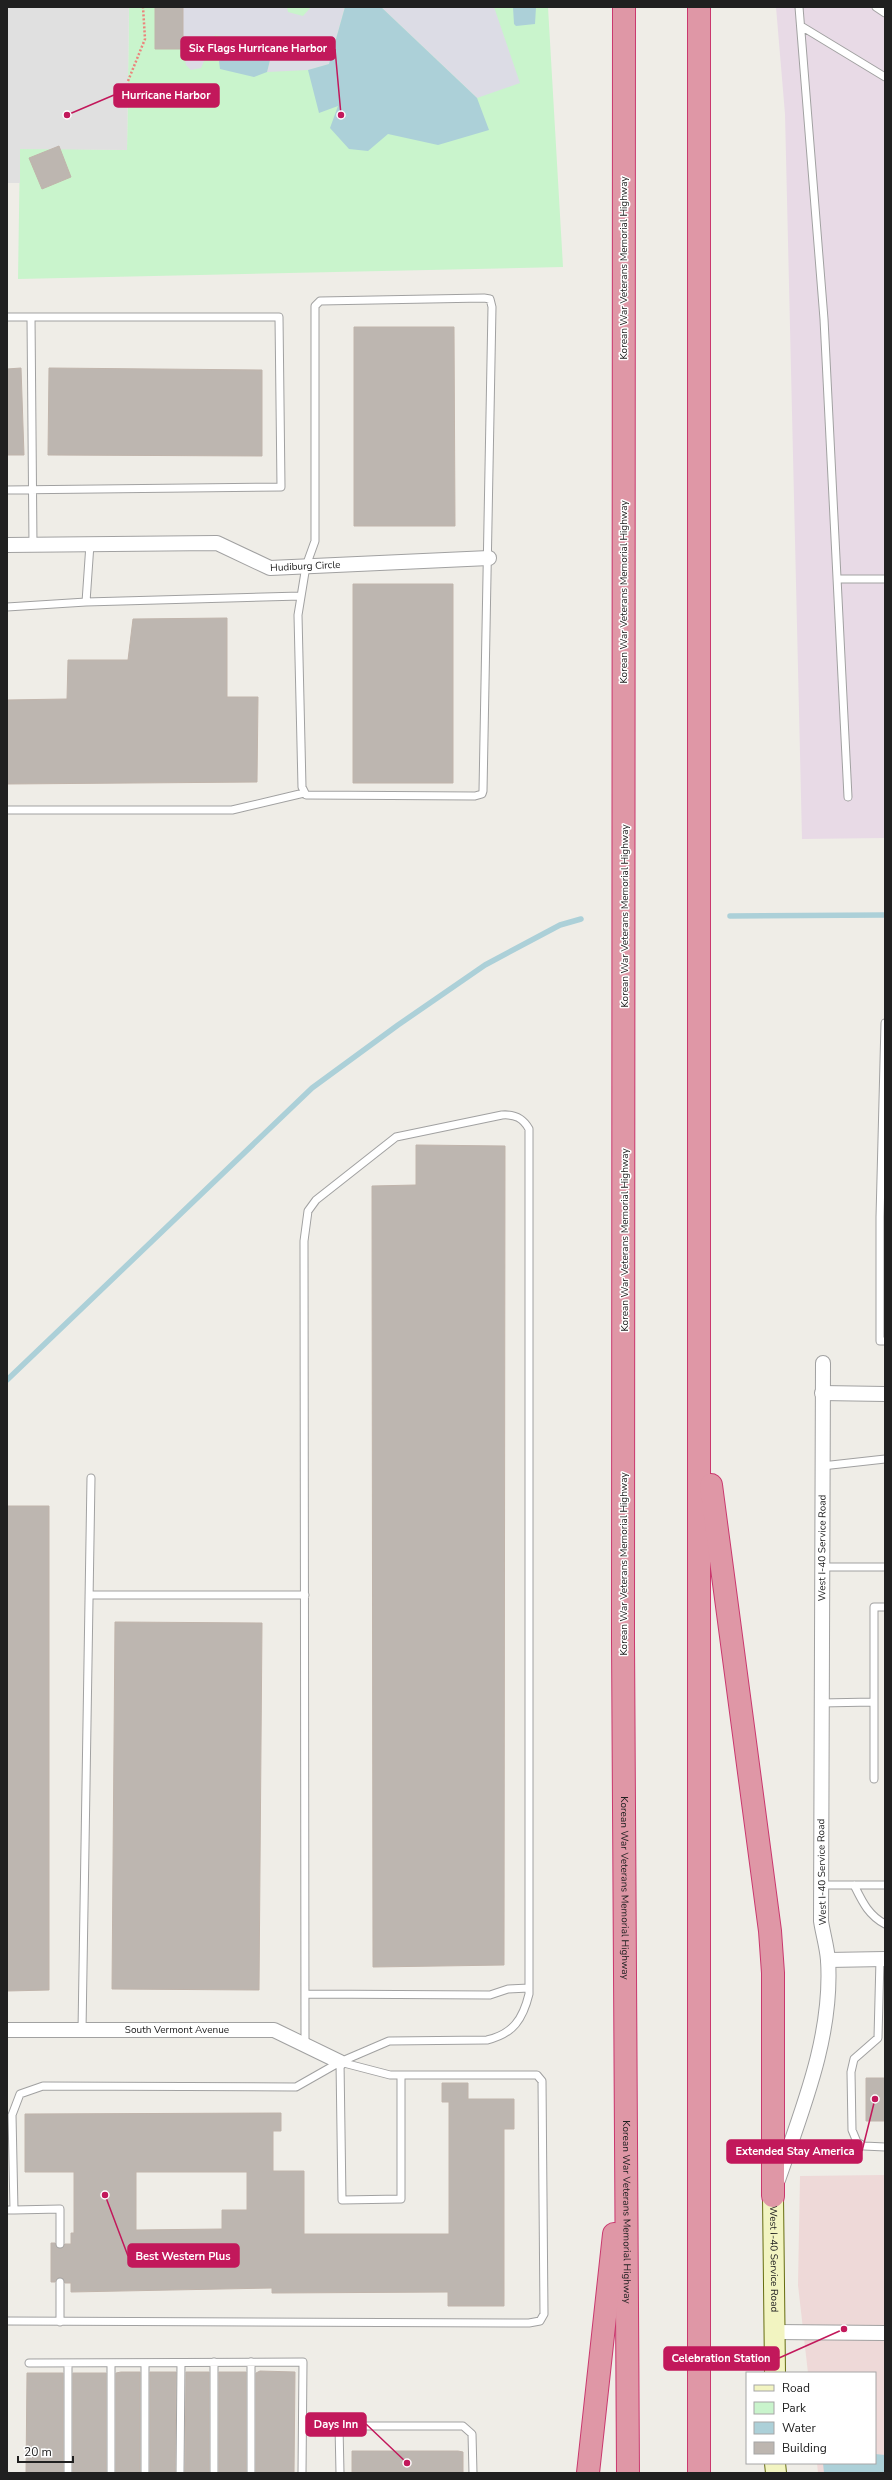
<svg xmlns="http://www.w3.org/2000/svg" width="892" height="2480" viewBox="0 0 892 2480" font-family="'Nunito Sans',sans-serif">
<rect width="100%" height="100%" fill="#efede7"/>
<path fill="#eed9d8" d="M885 2175V2473H818L817 2463H875V2373H808L798 2285 800 2176Z"/>
<path fill="#e8dae6" d="M776 7H885V838L802 839 785 114Z"/>
<path fill="#c9f4cc" d="M129 7H548L563 267 18 279 20 148 127 150Z"/>
<path fill="#e0e0e0" d="M7 7H129L127 150 20 149V183H7Z"/>
<path fill="#dcdce5" d="M183 7H287L288 12 303 16 311 7H345L329 64 308 70 267 72 270 60 261 52 262 47 215 35 201 68 191 70 186 65 183 49Z
M381 7H494L520 83 477 98Z"/>
<path fill="#acd0d8" d="M345 7H381L477 98 489 130 438 145 388 134 368 151 349 149 330 128 338 106 319 113 308 70 329 64Z
M513 7H536L535 24 516 26 514 24Z
M241 42 262 47 261 52 270 60 267 72 254 77 220 69 219 61 231 56 241 48Z
M875 2454 885 2455V2473H824L823 2463H875Z"/>
<g fill="none" stroke-linecap="round" stroke-linejoin="round">
<path stroke="#acd0d8" stroke-width="5.5" d="M730 916 885 915
M7 1380 312 1088 398 1025 485 965 560 925 581 919"/>
</g>
<path fill="#bdb6b0" stroke="#c0b4ab" fill-rule="evenodd" d="M155 7H183V49H155Z
M59 146 71 177 42 189 29 158Z
M354 327H454L455 526H354Z
M21 368 24 455H7V369Z
M49 368 262 370V456L48 455Z
M353 584H453V783H353Z
M227 618V697H258L257 782 7 784V700L67 699 68 660H128L133 619Z
M416 1145 505 1146 504 1965 373 1967 372 1186 416 1185Z
M7 1506H49V1990L7 1991Z
M115 1622 262 1623 259 1990 112 1989Z
M866 2078H885V2121H866Z
M442 2083H468V2099H514V2129H504V2306H448V2292L272 2293V2288L71 2292V2283H65L62 2278H57L55 2282H51V2243H55L58 2248H62L65 2244H71V2233H74V2172H25V2114L281 2113V2131H273V2171H304V2234H449V2102H442ZM136 2172H247V2210H222V2229L136 2230Z
M260 2371 295 2372 294 2473H256V2373Z
M121 2372H140V2473H116V2373Z
M150 2372H176L175 2473H150Z
M186 2372H209V2473H185Z
M219 2372H246V2473H219Z
M27 2373H63V2473H26Z
M73 2373H106V2473H73Z
M352 2451H458L463 2452V2473H352Z"/>
<g fill="none" stroke-linecap="round" stroke-linejoin="round">
<defs>
<path id="service" d="M799 7 824 319 848 797
M876 7 885 13
M801 26 885 77
M484 298 490 299 492 307 483 791 482 794 475 796 306 795 302 787 298 615 306 566 315 541V306L320 301Z
M7 317H279L281 487 7 490
M31 317 33 545
M837 579H885
M86 602 90 544
M7 607 86 602 301 596
M7 810H232L304 793
M885 1023 880 1217V1341H885
M822 1466 885 1459
M822 1567H885
M89 1595H305
M821 1703 873 1702
M874 1779V1607H885
M821 1885H885
M854 1885C862 1901 868 1915 885 1924
M880 1959 878 2038 854 2059 851 2072 852 2130 857 2142 864 2146 885 2147
M305 1994 490 1995 508 1989 529 1988
M82 2030 91 1478
M340 2062 342 2200 401 2199V2075
M7 2210H14L12 2115 20 2094 43 2086 296 2087 340 2062 389 2041 487 2040C513 2034 523 2019 529 1994V1129C523 1118 515 1114 502 1115L396 1137 316 1200 308 1211 304 1241 305 2044
M14 2210 60 2209V2244
M7 2321 529 2323 540 2321 544 2314 542 2081 537 2075H390L340 2062
M60 2322V2282
M29 2363 303 2362 302 2473
M111 2363V2473
M68 2473V2363
M145 2473V2363
M180 2473 181 2363
M214 2473V2362
M251 2473V2362
M340 2473 339 2426H463L472 2434 473 2473"/>
<g id="minor">
<path id="s1" d="M7 545 217 543 270 568 489 558"/>
<path d="M822 1393 885 1394"/>
<path d="M828 1960 885 1959"/>
<path id="s2" d="M7 2030H274L340 2062"/>
<path id="s3" d="M778 2180C802 2110 833 2036 828 1960 827 1947 823 1934 821 1921L823 1363"/>
<path d="M775 2332 885 2333"/>
</g>
<g id="secondary">
<path id="s4" d="M773 2196 775 2373"/>
<path d="M775 2463 776 2473"/>
</g>
<g id="motorway">
<path id="s5" d="M624 7 623 1641 628 2473"/>
<path d="M699 7V2473"/>
<path d="M711 1485 770 1931 773 1973V2196"/>
<path d="M588 2473 614 2234"/>
</g>
</defs>
<use href="#service" stroke="#a1a1a1" stroke-width="9"/>
<use href="#minor" stroke="#a1a1a1" stroke-width="16"/>
<use href="#secondary" stroke="#666d10" stroke-width="22"/>
<use href="#motorway" stroke="#ca386e" stroke-width="24"/>
<path stroke="#ec847c" stroke-width="2.5" stroke-dasharray="2 2" stroke-linecap="butt" d="M128 81 145 39 143 7"/>
<use href="#service" stroke="#fff" stroke-width="7"/>
<use href="#minor" stroke="#fff" stroke-width="14"/>
<use href="#secondary" stroke="#f2f4c1" stroke-width="20"/>
<use href="#motorway" stroke="#df97a6" stroke-width="22"/>
</g>
<g text-anchor="middle" dominant-baseline="central" stroke-width="3" stroke-linejoin="round" paint-order="stroke">
<g font-size="10" fill="#202020" stroke="#fff">
<text transform="translate(624 268) rotate(-90)">Korean War Veterans Memorial Highway</text>
<text stroke="none"><textPath href="#s1" startOffset="304">Hudiburg Circle</textPath></text>
<text transform="translate(624 592) rotate(-90)">Korean War Veterans Memorial Highway</text>
<text transform="translate(625 916) rotate(-90)">Korean War Veterans Memorial Highway</text>
<text transform="translate(625 1240) rotate(-90)">Korean War Veterans Memorial Highway</text>
<text stroke="none"><textPath href="#s3" startOffset="640">West I-40 Service Road</textPath></text>
<text transform="translate(624 1564) rotate(-90)">Korean War Veterans Memorial Highway</text>
<text transform="translate(822 1872) rotate(-91)">West I-40 Service Road</text>
<text stroke="none"><textPath href="#s5" startOffset="1881">Korean War Veterans Memorial Highway</textPath></text>
<text stroke="none"><textPath href="#s2" startOffset="170">South Vermont Avenue</textPath></text>
<text stroke="none"><textPath href="#s5" startOffset="2205">Korean War Veterans Memorial Highway</textPath></text>
<text stroke="none"><textPath href="#s4" startOffset="63">West I-40 Service Road</textPath></text>
</g>
</g>
<path fill="none" stroke="#c2185b" stroke-width="1.5" d="M341 115L335 49M67 115L114 95M875 2099L862 2151M105 2195L128 2256M844 2329L779 2358M407 2463L366 2424"/>
<g fill="#c2185b" stroke="#fff" stroke-width="1.5">
<circle cx="341" cy="115" r="4"/>
<circle cx="67" cy="115" r="4"/>
<circle cx="875" cy="2099" r="4"/>
<circle cx="105" cy="2195" r="4"/>
<circle cx="844" cy="2329" r="4"/>
<circle cx="407" cy="2463" r="4"/>
</g>
<g fill="#c2185b" stroke="#c2185b" stroke-width="1.5">
<rect x="181" y="37" width="154" height="23" rx="4"/>
<rect x="114" y="84" width="105" height="23" rx="4"/>
<rect x="727" y="2140" width="135" height="23" rx="4"/>
<rect x="128" y="2244" width="111" height="23" rx="4"/>
<rect x="664" y="2347" width="115" height="23" rx="4"/>
<rect x="306" y="2413" width="60" height="23" rx="4"/>
</g>
<g font-size="11" text-anchor="middle" font-weight="bold" fill="#fff">
<text x="258" y="52">Six Flags Hurricane Harbor</text>
<text x="166" y="99">Hurricane Harbor</text>
<text x="795" y="2155">Extended Stay America</text>
<text x="183" y="2260">Best Western Plus</text>
<text x="721" y="2362">Celebration Station</text>
<text x="336" y="2428">Days Inn</text>
</g>
<rect width="892" height="2480" fill="none" stroke="#202020" stroke-width="16"/>
<rect x="746" y="2372" width="130" height="92" fill="#ffffff" stroke="#a6a6a6"/>
<rect x="754" y="2385" width="20" height="6" fill="#f2f4c1" stroke="#a6a6a6"/>
<text x="782" y="2392" font-size="12" fill="#202020">Road</text>
<rect x="754" y="2402" width="20" height="12" fill="#c9f4cc" stroke="#a6a6a6"/>
<text x="782" y="2412" font-size="12" fill="#202020">Park</text>
<rect x="754" y="2422" width="20" height="12" fill="#acd0d8" stroke="#a6a6a6"/>
<text x="782" y="2432" font-size="12" fill="#202020">Water</text>
<rect x="754" y="2442" width="20" height="12" fill="#bdb6b0" stroke="#a6a6a6"/>
<text x="782" y="2452" font-size="12" fill="#202020">Building</text>
<path d="M18 2456v6h55v-6" fill="none" stroke="#202020" stroke-width="2"/>
<text x="24" y="2456" font-size="12" fill="#202020" stroke="#ffffff" stroke-width="3" paint-order="stroke">20 m</text>
</svg>
